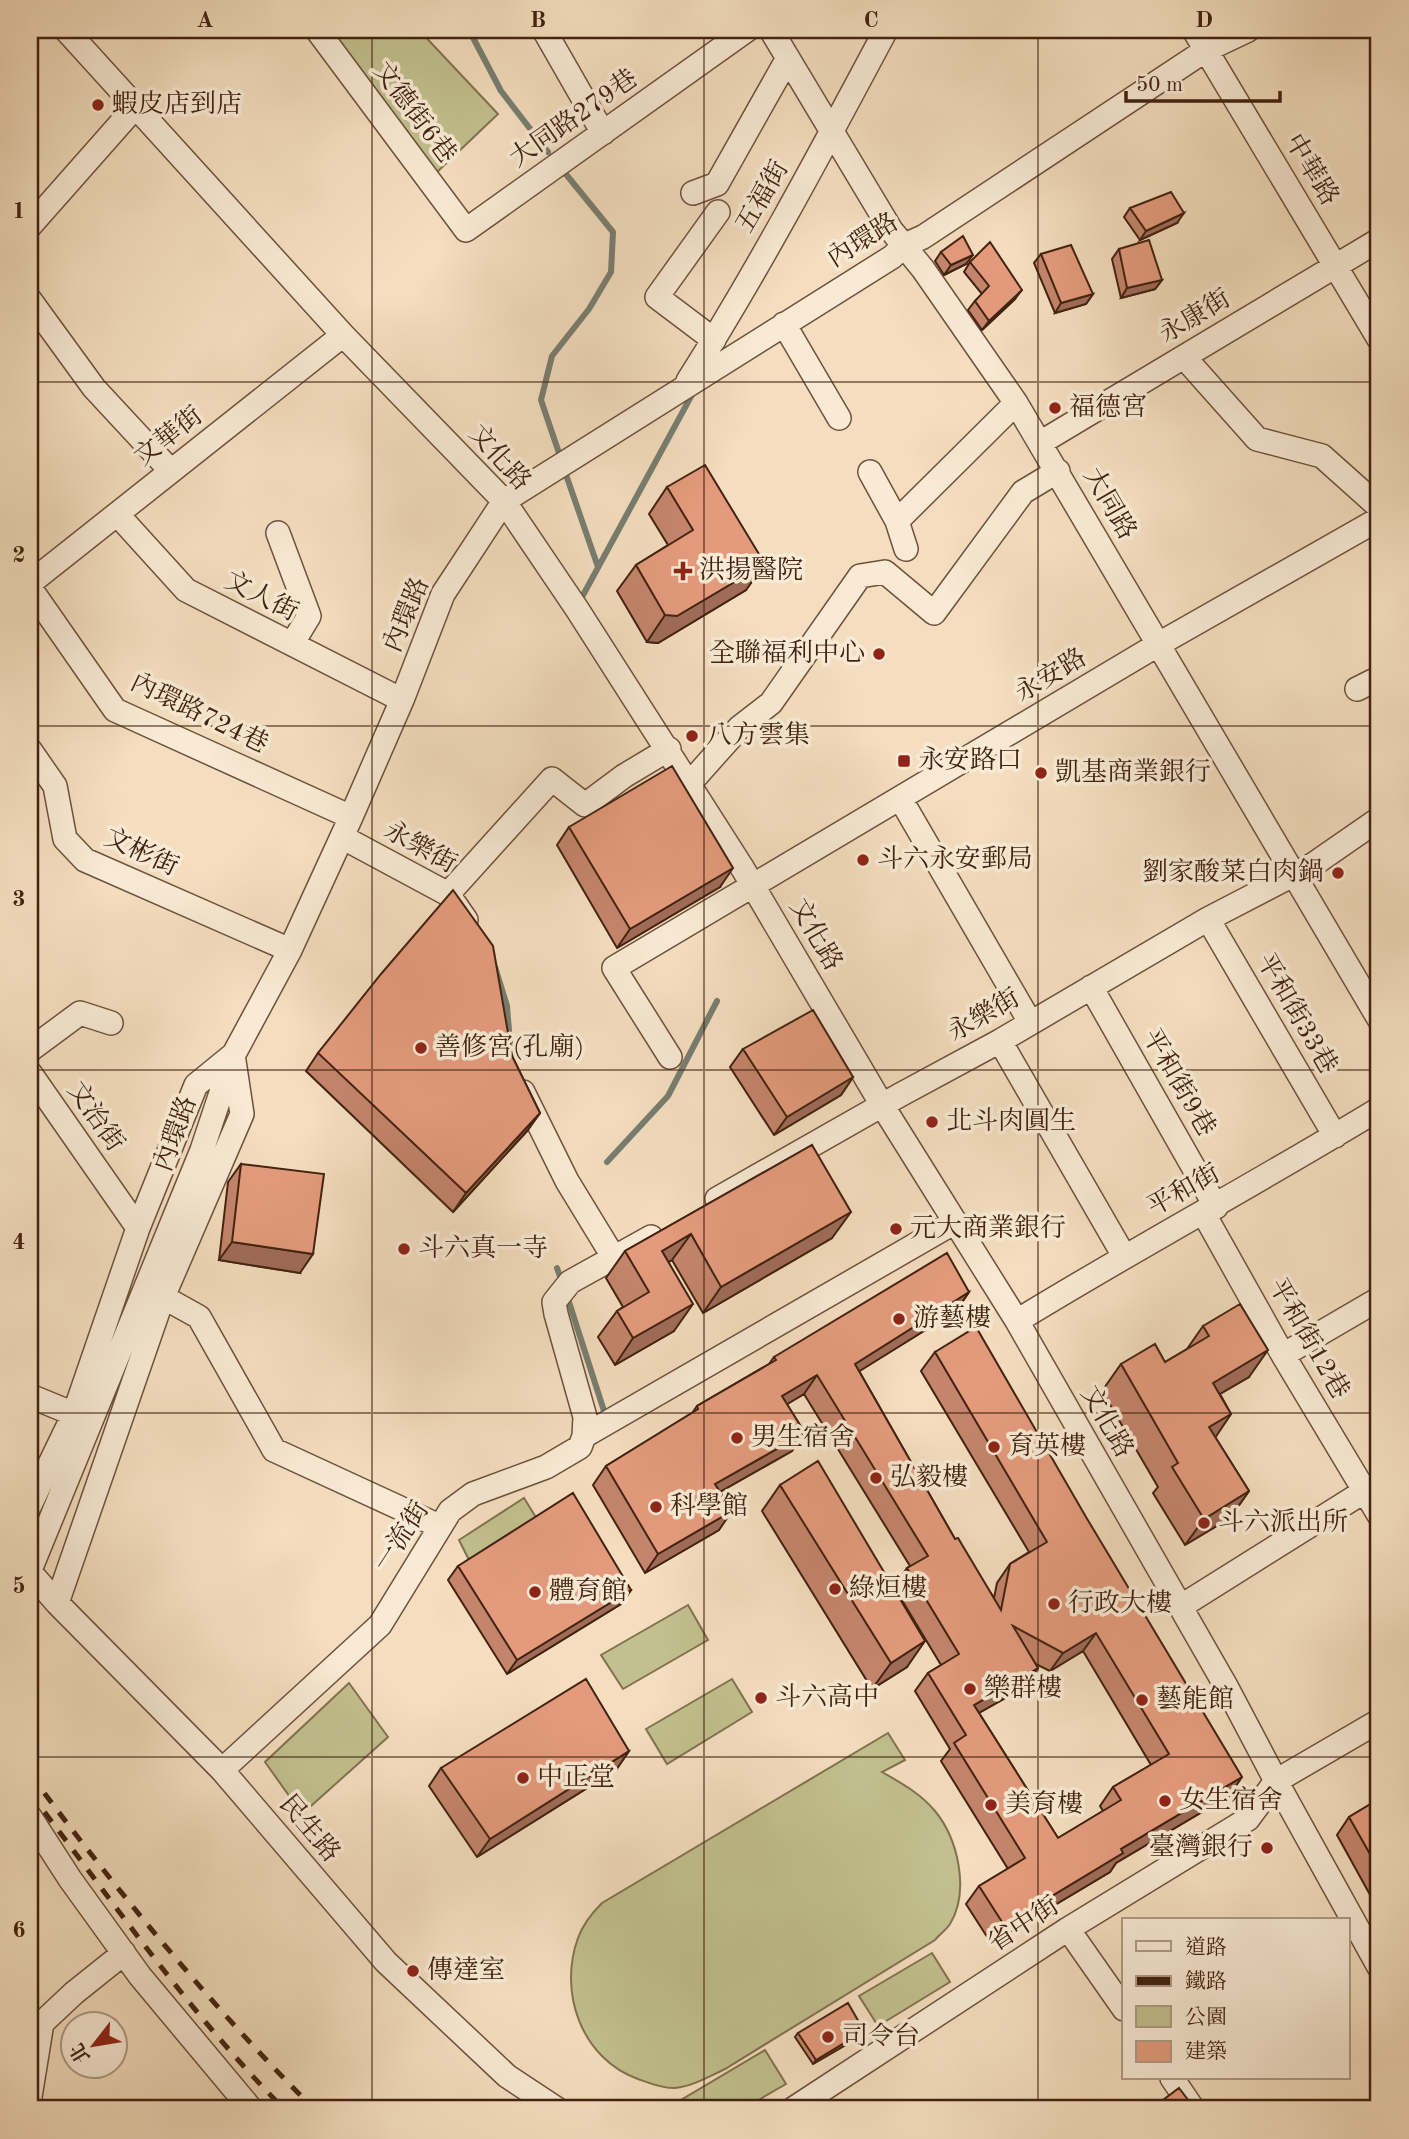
<svg xmlns="http://www.w3.org/2000/svg" width="1409" height="2139" viewBox="0 0 1409 2139" font-family="'Old Standard TT','Noto Serif TC',serif">
<rect width="100%" height="100%" fill="#f4debf"/>
<filter id="stains"><feTurbulence type="fractalNoise" baseFrequency=".00286" numOctaves="4"/><feColorMatrix values="0 0 0 0 .2 0 0 0 0 .09 0 0 0 0 .02 0 0 0 .5 -.17"/></filter>
<radialGradient id="worn" r=".72"><stop offset=".6" stop-color="#630" stop-opacity="0"/><stop offset="1" stop-color="#630" stop-opacity=".3"/></radialGradient>
<path fill="#c1c08e" stroke="#82714f" stroke-width="2" d="M325 30H419L498 114 434 175Z
M524 1498 545 1532 476 1574 459 1540Z
M688 1605 708 1640 623 1689 601 1655Z
M732 1679 752 1712 667 1764 646 1729Z
M349 1683 388 1737 302 1814 265 1762Z
M888 1733 905 1760 882 1772C901 1783 920 1793 935 1811 958 1839 970 1891 950 1924 946 1930 939 1935 935 1940L725 2069C708 2077 693 2086 675 2088 664 2089 649 2083 638 2079 582 2059 558 1993 578 1938 583 1924 592 1913 602 1903Z
M932 1953 950 1982 878 2026 859 1996Z
M765 2050 786 2084 743 2109H679L676 2103Z"/>
<g fill="none" stroke-linecap="round" stroke-linejoin="round">
<path stroke="#787e71" stroke-width="6" d="M469 30 501 91 548 152
M561 459 541 400 552 356 589 309 611 272 613 232 565 173
M564 469 598 567
M582 597 694 391
M495 967 507 1006 511 1055
M607 1162 668 1096 717 1001
M557 1268 562 1282
M567 1296 605 1414"/>
<defs>
<path id="minor" d="M66 30 343 335 504 501 577 609 743 869 882 1105 1017 1321 1227 1688 1276 1781 1379 1967
M317 30 466 230 747 30
M544 30 603 133
M771 30 891 230 923 269 1016 403 1379 1019
M1194 30 1379 339
M693 193 717 184 788 58
M30 226 136 106
M30 300 94 388 171 471
M784 324 839 418
M714 340 657 297 718 212
M1184 357 1257 439 1322 456 1379 507
M688 381C760 267 823 148 886 30
M1040 443 1379 240
M870 472 897 521 1016 403
M117 514 186 590 402 700
M897 521 906 549
M278 533 309 616 292 644
M30 583 343 335
M30 588 115 710 351 817
M1357 689 1379 678
M30 750 55 786 65 839 85 860 290 950
M690 783 740 727 771 703 860 576 885 572 934 613 1023 492 1058 471
M900 798 1030 1022
M342 837 448 894 466 920
M448 894 552 779 585 805 624 776 669 749
M1208 919 1335 1136
M1091 987 1216 1207
M1000 1041 1124 1256
M30 1050 80 1013 111 1023
M670 1057 614 968 1159 644 1379 519
M30 1073 138 1228
M523 1092 567 1181 614 1258
M717 1199 900 1095 1000 1041 1208 919 1314 864 1379 819
M1204 1214 1283 1355 1379 1515
M163 1297 199 1317 274 1450 439 1526
M1017 1321C1136 1248 1259 1182 1379 1109
M1283 1355 1379 1299
M30 1396 74 1414
M584 1436 955 1222
M30 1505 74 1414 138 1228 196 1085 234 1054
M30 1570 202 1150 234 1054 290 950 351 817 402 700 443 594 504 501 892 257 905 245 923 237 1206 50 1248 30
M30 1572 57 1603 222 1770 386 1962 507 2076 557 2109
M57 1603 163 1297 242 1114 234 1061
M1180 1607 1376 1484
M222 1770 380 1625 450 1511 473 1494 546 1467 580 1447 584 1436 585 1417 556 1314 554 1302 570 1282 651 1237
M30 1817 70 1879 140 1976 251 2109
M1068 1929 1124 2009
M1172 2078 1193 2109
M30 2097 42 2023 74 1993 124 1953
M793 2109 1068 1929 1248 1819 1276 1781 1379 1721"/>
</defs>
<use href="#minor" stroke="#6e513c" stroke-width="26"/>
<use href="#minor" stroke="#f8ead5" stroke-width="23"/>
<path stroke="#422210" stroke-width="5" stroke-dasharray="12 12" stroke-linecap="butt" d="M30 1774C118 1892 210 2005 314 2109
M30 1793C112 1900 188 2012 284 2109"/>
</g>
<path fill="#c4856c" stroke="#422210" stroke-width="2" fill-rule="evenodd" d="M1130 208 1177 223 1140 240 1124 217Z
M1119 249 1162 280 1155 289 1121 298 1112 259Z
M941 252 966 264 944 275 935 261Z
M1041 254 1093 294 1086 304 1055 313 1034 263Z
M970 262 1015 299 982 330 968 310 975 301 982 294 964 272Z
M667 487 746 590 658 643 647 642 617 591 636 565 668 545 649 514Z
M569 827 720 887 617 948 557 845Z
M743 1049 853 1077 841 1095 774 1135 730 1067Z
M318 1053 512 1056 540 1113 527 1131 453 1212 306 1071Z
M812 1145 832 1238 703 1313 672 1260 669 1262 674 1331 615 1365 598 1337 617 1311 623 1307 606 1278 625 1251Z
M241 1164 300 1273 219 1260 228 1182Z
M969 1292 956 1311 859 1371 955 1539 994 1598 997 1583 1010 1564 1029 1552 921 1371 935 1352 1229 1796 1116 1863 1110 1872 991 1943 966 1904 979 1886 1008 1869 941 1761 950 1749 915 1691 928 1673 941 1665 894 1587 907 1568 910 1566 804 1394 787 1404 792 1451 720 1492 719 1530 645 1573 593 1485 606 1466 692 1413 697 1406 769 1364 774 1357ZM1083 1651 1151 1765 1113 1787 1100 1806 1103 1811 1058 1838 979 1713 1025 1687 1036 1664 1050 1671Z
M1203 1326 1249 1377 1220 1394 1231 1414 1215 1437 1249 1491 1230 1518 1185 1545 1153 1493 1158 1487 1102 1391 1121 1364 1165 1362 1187 1349Z
M780 1485 907 1667 872 1689 762 1511Z
M458 1566 631 1590 621 1604 507 1674 448 1580Z
M629 1751 616 1770 477 1857 429 1786 441 1768Z
M1379 1799V1911L1337 1835 1349 1817Z
M864 2031 861 2036 813 2064 795 2037 798 2033Z"/>
<path fill="#a06c58" stroke="#422210" stroke-width="2" d="M1184 213 1177 223 1140 240 1146 231Z
M973 255 966 264 944 275 951 265Z
M1162 280 1155 289 1121 298 1127 288Z
M1022 290 1015 299 982 330 989 321Z
M1093 294 1086 304 1055 313 1061 303Z
M765 564 746 590 658 643 647 642 665 615Z
M733 868 720 887 617 948 630 929Z
M853 1077 841 1095 774 1135 787 1117Z
M540 1113 527 1131 453 1212 466 1193Z
M851 1212 832 1238 703 1313 721 1287Z
M691 1234 672 1260 643 1277 662 1251Z
M232 1242 313 1254 300 1273 219 1260Z
M969 1292 956 1311 842 1382 855 1364Z
M693 1304 674 1331 615 1365 633 1338Z
M1268 1350 1249 1377 1194 1409 1213 1383Z
M817 1375 804 1394 769 1415 782 1396Z
M1231 1414 1213 1441 1209 1427Z
M805 1433 792 1451 702 1502 715 1484Z
M1249 1491 1230 1518 1185 1545 1204 1519Z
M732 1511 719 1530 645 1573 658 1554Z
M631 1590 621 1604 507 1674 517 1660Z
M1096 1633 1083 1651 1050 1671 1063 1653Z
M925 1641 907 1667 872 1689 891 1663Z
M1038 1668 1025 1687 961 1723 974 1705Z
M629 1751 616 1770 477 1857 490 1839Z
M1242 1777 1229 1796 1116 1863 1110 1872 991 1943 1004 1925 1121 1849Z
M864 2031 861 2036 813 2064 816 2060Z"/>
<path fill="#e49b7d" stroke="#422210" stroke-width="2" fill-rule="evenodd" d="M1171 192 1184 213 1146 231 1130 208Z
M963 236 973 255 951 265 941 252Z
M1149 240 1162 280 1127 288 1119 249Z
M990 242 1022 290 989 321 975 301 989 286 970 262Z
M1071 245 1093 294 1061 303 1041 254Z
M705 465 765 564 677 616 665 615 636 565 693 530 667 487Z
M672 766 733 868 630 929 569 827Z
M453 890 493 946 512 1056 540 1113 466 1193 318 1053 381 974Z
M813 1010 853 1077 787 1117 743 1049Z
M812 1145 851 1212 721 1287 691 1234 662 1251 693 1304 633 1338 617 1311 649 1292 625 1251Z
M241 1164 324 1174 313 1254 232 1242Z
M947 1253 969 1292 855 1364 955 1539 958 1538 1001 1610 1010 1564 1047 1542 935 1352 976 1327 1086 1517 1242 1777 1121 1849 1123 1853 1004 1925 979 1886 1025 1858 954 1743 966 1735 928 1673 959 1654 907 1568 928 1556 817 1375 782 1396 805 1433 715 1484 732 1511 658 1554 606 1466 698 1409 697 1406 776 1360 774 1357ZM1013 1626 1063 1653 1096 1633 1169 1754 1113 1787 1121 1800 1058 1838 974 1705 1038 1668Z
M1240 1304 1268 1350 1213 1383 1231 1414 1209 1427 1249 1491 1204 1519 1172 1467 1178 1463 1121 1364 1155 1344 1165 1362 1209 1336 1203 1326Z
M818 1461 925 1641 891 1663 780 1485Z
M573 1493 631 1590 517 1660 458 1566Z
M586 1679 629 1751 490 1839 441 1768Z
M1379 1799V1870L1349 1817Z
M848 2003 864 2031 816 2060 798 2033Z
M1179 2088 1195 2109H1151Z"/>
<path fill="none" stroke="#422210" stroke-width="2" stroke-opacity="0.55" d="M372 30V2109M704 30V2109M1038 30V2109M30 382H1379M30 726H1379M30 1070H1379M30 1413H1379M30 1757H1379"/>
<g fill="#8f2418" stroke="#f8ead5" stroke-width="2.5">
<circle cx="98" cy="105" r="7"/>
<circle cx="1055" cy="408" r="7"/>
<path d="M679.5 560.5h7v7h7v7h-7v7h-7v-7h-7v-7h7z"/>
<circle cx="879" cy="654" r="7"/>
<circle cx="692" cy="736" r="7"/>
<rect x="897" y="754" width="14" height="14" rx="3.5"/>
<circle cx="1041" cy="773" r="7"/>
<circle cx="863" cy="860" r="7"/>
<circle cx="1338" cy="873" r="7"/>
<circle cx="421" cy="1048" r="7"/>
<circle cx="932" cy="1122" r="7"/>
<circle cx="896" cy="1229" r="7"/>
<circle cx="404" cy="1249" r="7"/>
<circle cx="899" cy="1319" r="7"/>
<circle cx="737" cy="1438" r="7"/>
<circle cx="994" cy="1447" r="7"/>
<circle cx="876" cy="1478" r="7"/>
<circle cx="656" cy="1507" r="7"/>
<circle cx="1204" cy="1523" r="7"/>
<circle cx="835" cy="1589" r="7"/>
<circle cx="535" cy="1592" r="7"/>
<circle cx="1054" cy="1604" r="7"/>
<circle cx="970" cy="1689" r="7"/>
<circle cx="761" cy="1698" r="7"/>
<circle cx="1142" cy="1700" r="7"/>
<circle cx="523" cy="1778" r="7"/>
<circle cx="1165" cy="1801" r="7"/>
<circle cx="991" cy="1805" r="7"/>
<circle cx="1267" cy="1848" r="7"/>
<circle cx="413" cy="1971" r="7"/>
<circle cx="828" cy="2037" r="7"/>
</g>
<g text-anchor="middle" dominant-baseline="central" stroke-width="7" stroke-linejoin="round" paint-order="stroke">
<g font-size="26" fill="#422210" stroke="#f8ead5" text-anchor="start">
<text x="112" y="105">蝦皮店到店</text>
<text x="1069" y="408">福德宮</text>
<text x="699" y="571">洪揚醫院</text>
<text x="865" y="654" text-anchor="end">全聯福利中心</text>
<text x="706" y="736">八方雲集</text>
<text x="918" y="761">永安路口</text>
<text x="1055" y="773">凱基商業銀行</text>
<text x="877" y="860">斗六永安郵局</text>
<text x="1324" y="873" text-anchor="end">劉家酸菜白肉鍋</text>
<text x="435" y="1048">善修宮(孔廟)</text>
<text x="946" y="1122">北斗肉圓生</text>
<text x="910" y="1229">元大商業銀行</text>
<text x="418" y="1249">斗六真一寺</text>
<text x="913" y="1319">游藝樓</text>
<text x="751" y="1438">男生宿舍</text>
<text x="1008" y="1447">育英樓</text>
<text x="890" y="1478">弘毅樓</text>
<text x="670" y="1507">科學館</text>
<text x="1218" y="1523">斗六派出所</text>
<text x="849" y="1589">綠烜樓</text>
<text x="549" y="1592">體育館</text>
<text x="1068" y="1604">行政大樓</text>
<text x="984" y="1689">樂群樓</text>
<text x="775" y="1698">斗六高中</text>
<text x="1156" y="1700">藝能館</text>
<text x="537" y="1778">中正堂</text>
<text x="1179" y="1801">女生宿舍</text>
<text x="1005" y="1805">美育樓</text>
<text x="1253" y="1848" text-anchor="end">臺灣銀行</text>
<text x="427" y="1971">傳達室</text>
<text x="842" y="2037">司令台</text>
</g>
<g font-size="26" fill="#422210" stroke="#f8ead5">
<text transform="translate(414 113) rotate(53)">文德街6巷</text>
<text transform="translate(574 119) rotate(-35)">大同路279巷</text>
<text transform="translate(1311 170) rotate(59)">中華路</text>
<text transform="translate(763 197) rotate(-60)">五福街</text>
<text transform="translate(863 241) rotate(-32)">內環路</text>
<text transform="translate(1195 317) rotate(-31)">永康街</text>
<text transform="translate(169 437) rotate(-38)">文華街</text>
<text transform="translate(499 458) rotate(48)">文化路</text>
<text transform="translate(1109 504) rotate(60)">大同路</text>
<text transform="translate(261 597) rotate(27)">文人街</text>
<text transform="translate(407 615) rotate(-67)">內環路</text>
<text transform="translate(1051 676) rotate(-31)">永安路</text>
<text transform="translate(199 714) rotate(26)">內環路724巷</text>
<text transform="translate(420 848) rotate(29)">永樂街</text>
<text transform="translate(141 853) rotate(25)">文彬街</text>
<text transform="translate(815 935) rotate(60)">文化路</text>
<text transform="translate(1296 1014) rotate(60)">平和街33巷</text>
<text transform="translate(984 1016) rotate(-30)">永樂街</text>
<text transform="translate(1178 1083) rotate(60)">平和街9巷</text>
<text transform="translate(95 1117) rotate(55)">文治街</text>
<text transform="translate(176 1134) rotate(-70)">內環路</text>
<text transform="translate(1184 1191) rotate(-29)">平和街</text>
<text transform="translate(1308 1339) rotate(60)">平和街12巷</text>
<text transform="translate(1106 1422) rotate(60)">文化路</text>
<text transform="translate(402 1537) rotate(-57)">一流街</text>
<text transform="translate(309 1829) rotate(50)">民生路</text>
<text transform="translate(1024 1925) rotate(-33)">省中街</text>
</g>
</g>
<rect width="1409" height="2139" fill="none" stroke="#f4debf" stroke-width="77"/>
<rect x="1122" y="1918" width="228" height="161" fill="#f8ead5" stroke="#af9a86" stroke-width="2"/>
<rect x="1136" y="1941" width="35" height="10" fill="#f8ead5" stroke="#af9a86" stroke-width="2"/>
<text x="1185" y="1954" font-size="21" fill="#422210">道路</text>
<rect x="1136" y="1976" width="35" height="10" fill="#422210" stroke="#af9a86" stroke-width="2"/>
<text x="1185" y="1988" font-size="21" fill="#422210">鐵路</text>
<rect x="1136" y="2006" width="35" height="21" fill="#c1c08e" stroke="#af9a86" stroke-width="2"/>
<text x="1185" y="2024" font-size="21" fill="#422210">公園</text>
<rect x="1136" y="2041" width="35" height="21" fill="#e49b7d" stroke="#af9a86" stroke-width="2"/>
<text x="1185" y="2058" font-size="21" fill="#422210">建築</text>
<g transform="translate(94 2045) rotate(239)"><circle r="33" fill="#f8ead5" stroke="#af9a86" stroke-width="2"/>
<path d="M0-5L12 26L0 18L-12 26Z" fill="#8f2418"/>
<text y="-10" font-size="19" font-weight="bold" text-anchor="middle" fill="#422210">北</text>
</g>
<path d="M1126 91v10h154v-10" fill="none" stroke="#422210" stroke-width="3.5"/>
<text x="1136" y="91" font-size="21" fill="#422210" stroke="#f8ead5" stroke-width="5" paint-order="stroke">50 m</text>
<rect x="38" y="38" width="1332" height="2062" fill="none" stroke="#422210" stroke-width="2.5"/>
<g font-size="23" text-anchor="middle" font-weight="bold" fill="#422210">
<text x="205" y="27">A</text>
<text x="538" y="27">B</text>
<text x="871" y="27">C</text>
<text x="1204" y="27">D</text>
<text x="19" y="218">1</text>
<text x="19" y="562">2</text>
<text x="19" y="906">3</text>
<text x="19" y="1249">4</text>
<text x="19" y="1593">5</text>
<text x="19" y="1937">6</text>
</g>
<rect width="100%" height="100%" filter="url(#stains)"/>
<rect width="100%" height="100%" fill="url(#worn)"/>
</svg>
